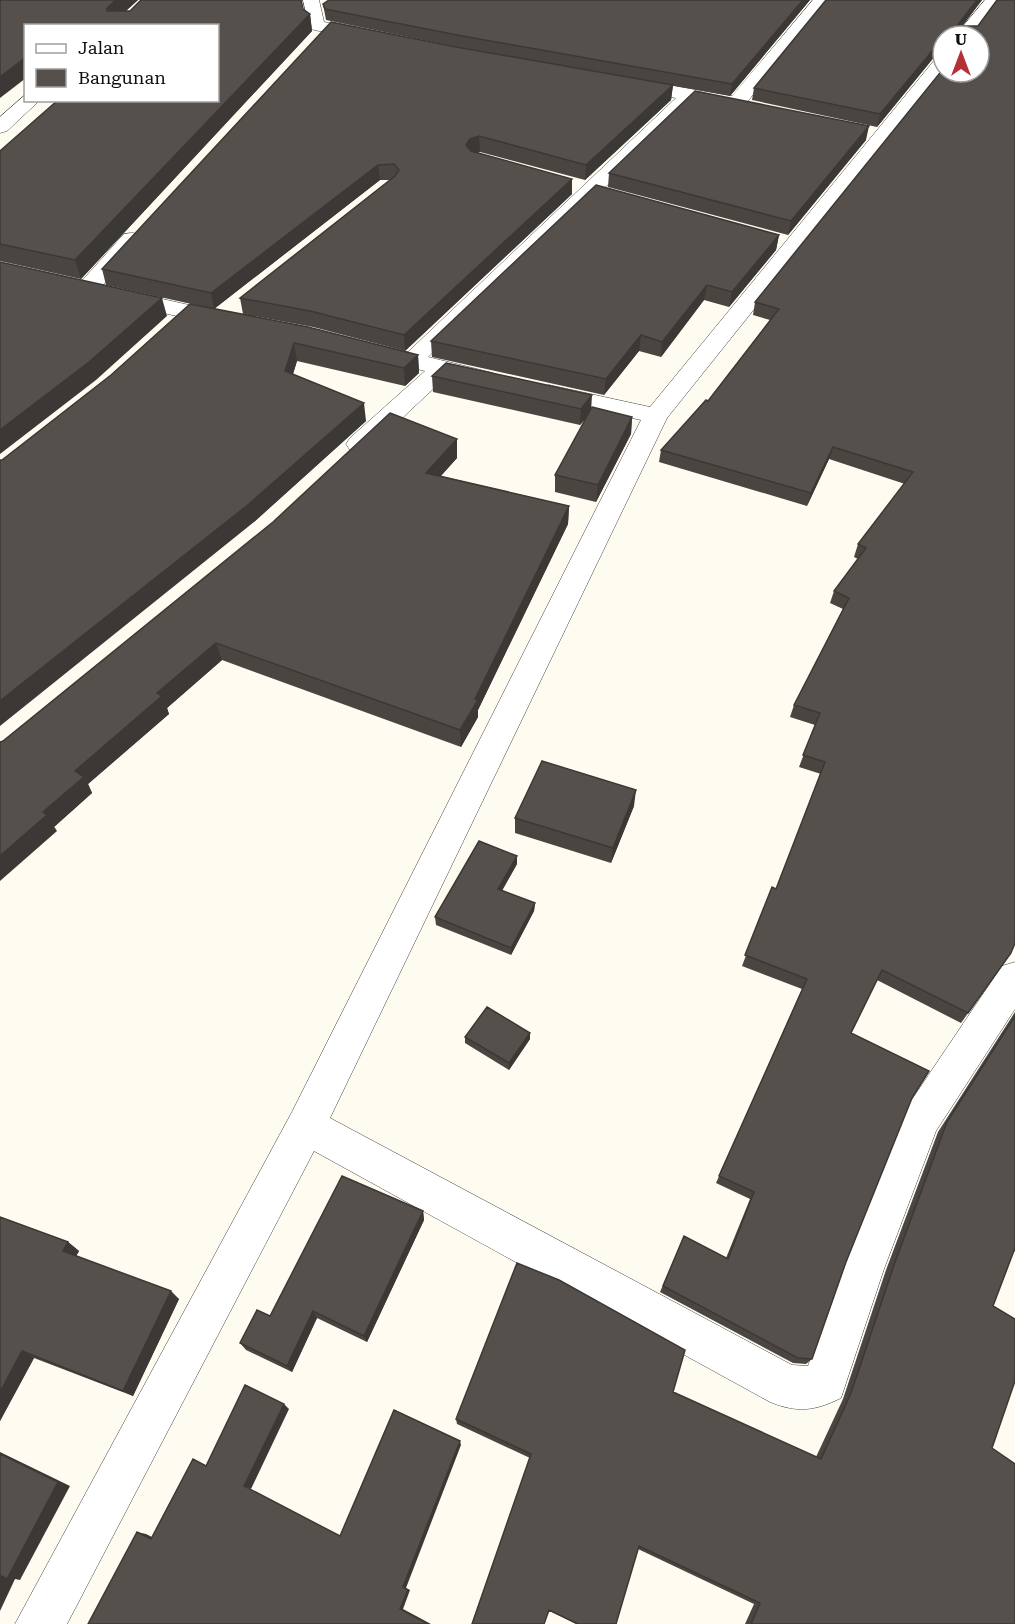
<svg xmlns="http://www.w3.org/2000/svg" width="1015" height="1624" viewBox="0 0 1015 1624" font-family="'Roboto Serif',serif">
<rect width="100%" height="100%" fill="#fefcf1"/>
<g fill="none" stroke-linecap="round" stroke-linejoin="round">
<defs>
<path id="minor" d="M303 0H319L324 22 376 33 379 37 370 42 310 29Z
M813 0H830L743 107 736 109 695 101 428 357 493 373 496 378 493 383 484 385 447 376 368 450 359 452 350 450 346 444 350 438 425 371 369 357 365 352 369 347 377 345 408 352 676 98 622 88 619 84 622 80 628 78 732 96Z
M985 0H1002L973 36H955Z
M943 56 944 72 667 418 330 1118 792 1365 808 1366 842 1269 907 1107 1002 966 1015 962V1009L936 1131 884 1269 841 1398C815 1411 797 1413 770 1402L314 1151 67 1624H15L292 1112 641 420 540 397 537 392 540 387 549 385 650 407 937 57Z
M24 96 26 100H40L7 131 0 133V117Z
M132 233 140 234 143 239 140 244 95 294H79L76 289 79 284 124 234Z
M122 290 234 315 238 320 234 325 226 327 114 302 111 297 114 292Z"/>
</defs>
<use href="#minor" stroke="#414141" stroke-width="1"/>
<use href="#minor" fill="#fff" fill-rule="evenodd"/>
</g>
<path fill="#4a4541" d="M0 0H138L126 11 303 9 310 14 312 31 81 279 0 261V151L218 100 26 26Z
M329 0H810L730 96 457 47 326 20 323 4Z
M826 0H982L962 26H978L997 0H1015V943L1011 953 961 1023 877 980 851 1033 929 1071 912 1098 846 1262 812 1359 806 1364 793 1363 660 1292 684 1236 726 1258 750 1199 716 1183 802 989 742 966 772 887 776 889 821 774 799 767 815 725 790 717 794 705 843 609 830 603 834 591 858 559 854 557 858 544 905 484 829 459 807 506 659 462 661 450 706 400 708 401 770 320 753 315 755 302 943 69V72H979V36H943V54L935 56 877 127 752 100 754 88Z
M456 47 673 85 671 100 585 180 480 152H477L572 194 405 351 313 327 243 314 240 298 390 180H380L214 309 106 285 102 269Z
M866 140 788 235 608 187 609 173Z
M779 235 776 250 729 307 704 300 661 357 639 351 604 395 432 357 431 341Z
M190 304 418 355 419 373 405 386 297 361 293 374 366 421 254 522 2 460 111 375Z
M432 376 591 410 632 417 631 434 596 502 555 492V475L587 417 580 425 433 392Z
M457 439V458L441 476 569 506 568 524 478 710V717L461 747 222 660 167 708 169 714 88 784 92 793 54 827 57 831 3 741Z
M634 806 611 863 515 833V818Z
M517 864 502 891 535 903 534 911 511 955 436 925 435 917Z
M1015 1012V1252L1014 1251 993 1306 992 1448 1015 1624H745L754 1604 638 1549 616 1624H576L548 1610 530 1458 457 1424 456 1419 673 1392 816 1457 843 1399 886 1270 938 1132Z
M530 1033V1039L509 1070 465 1043V1037Z
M423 1211 424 1220 367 1342 317 1318 292 1372 246 1350 240 1343 270 1316Z
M0 1217 68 1242 79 1251 76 1256 179 1299 133 1396 34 1358 0 1421Z"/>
<path fill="#3c3835" d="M116 0H138L111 24 107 11V8Z
M803 0H810L730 96 732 84Z
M977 0H982L955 36 957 26Z
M310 14 312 31 81 279 75 260Z
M943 43V54L935 56 877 127 880 114 938 44Z
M26 57V78L0 98V77Z
M673 85 671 100 585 180 586 165Z
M869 126 866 140 788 235 791 221Z
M479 136 480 152 470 155 466 145 470 139Z
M378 165 380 180 214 309 211 293Z
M572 179V194L405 351 404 335Z
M779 235 776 250 729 307 732 292Z
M707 285 704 300 661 357 662 342Z
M162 298 167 316 96 380 0 454V430Z
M641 335 639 351 604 395 606 379Z
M294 343 297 361 288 390 285 371Z
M418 355 419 373 405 386 404 368Z
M592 395 591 412 580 425 581 409Z
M364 403 366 421 254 522 0 726V701Z
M632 417 631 434 596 502 598 485Z
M457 439V458L427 491 426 473Z
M833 447 829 459 807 506 811 493Z
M569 506 568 524 478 710V717L461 747 460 730Z
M216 643 222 660 167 708 169 714 88 784 92 793 54 827 57 831 0 881V856L43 812 75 771 157 693Z
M636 790 634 806 611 863 613 848Z
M517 856V864L498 897V889Z
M535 903 534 911 511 955V948Z
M530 1033V1039L509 1070V1063Z
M423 1211 424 1220 367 1342 364 1336Z
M68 1242 79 1251 74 1260 63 1251Z
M171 1291 179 1299 133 1396 123 1391Z
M313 1311 317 1318 292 1372 287 1366Z
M22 1351 34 1358 0 1421V1392Z
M284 1404 289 1409 251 1489 244 1486Z
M460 1441 461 1445 406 1588 410 1590 403 1609 431 1624H428L400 1609 403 1587Z
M0 1452 70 1486 20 1580 15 1579 0 1611Z
M137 1532 146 1534 160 1541 151 1539Z"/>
<path fill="#56504c" stroke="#3c3835" stroke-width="1.5" d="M0 0H116L107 8V11H130L141 0H301L303 9 310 14 75 260 0 244V151L58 100H218V26H26V57L0 77Z
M329 0H803L732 84 457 35 325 9 323 4Z
M826 0H977L957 26H978L997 0H1015V943L1011 953 968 1013 882 970 851 1033 929 1071 912 1098 846 1262 812 1359 798 1358 663 1286 684 1236 728 1259 754 1192 719 1176 807 979 745 955 772 887 776 889 825 762 803 755 820 713 794 705 849 598 834 591 866 548 858 544 913 472 833 447 811 493 661 450 706 400 708 401 779 309 755 302 943 69V72H979V36H943V43L938 44 880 114 754 88Z
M331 22 456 47 673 85 586 165 479 136 470 139 466 145 471 151 572 179 404 335 310 311 240 298 395 176 399 170 394 164 378 165 211 293 102 269Z
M695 91 869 126 791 221 609 173Z
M596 185 779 235 732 292 707 285 662 342 641 335 606 379 431 341Z
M0 262 162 298 89 362 0 430Z
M190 304 308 327 418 355 404 368 294 343 285 371 364 403 249 504 0 701V460H2L111 375Z
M446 363 592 395 581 409 432 376Z
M592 407 632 417 598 485 555 475Z
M390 413 457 439 426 473 569 506 475 699 478 700 460 730 216 643 157 693 162 696 75 771 84 777 43 812 47 815 0 856V742L3 741 273 522Z
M542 761 636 790 613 848 515 818Z
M479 841 517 856 498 889 535 903 511 948 435 917Z
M487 1007 530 1033 509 1063 465 1037Z
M1015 1016V1248L993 1306 1015 1319V1381L992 1448 1015 1464V1624H751L760 1603 639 1546 616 1624H578L549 1610 544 1624H472L531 1454 456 1419 517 1263 559 1280 685 1350 673 1392 821 1459 851 1393 895 1262 947 1122Z
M342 1176 423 1211 364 1336 313 1311 287 1366 240 1343 257 1310 270 1316Z
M0 1217 68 1242 63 1251 171 1291 123 1391 22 1351 0 1392Z
M245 1385 284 1404 244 1486 340 1536 394 1410 460 1441 403 1587 408 1590 400 1609 428 1624H88L137 1532 151 1539 193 1459 206 1466Z
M0 1454 58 1482 7 1579 2 1576 0 1581Z"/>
<rect x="24" y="24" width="195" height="78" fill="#ffffff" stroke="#9f9f9f" stroke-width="1.5"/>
<rect x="36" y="44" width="30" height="9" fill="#ffffff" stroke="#9f9f9f" stroke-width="1.5"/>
<text x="78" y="54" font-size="18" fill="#0e0e0e">Jalan</text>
<rect x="36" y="69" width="30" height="18" fill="#56504c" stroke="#9f9f9f" stroke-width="1.5"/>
<text x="78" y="84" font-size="18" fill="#0e0e0e">Bangunan</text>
<g transform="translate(961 54)"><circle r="28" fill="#ffffff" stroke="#9f9f9f" stroke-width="1.5"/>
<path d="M0-4.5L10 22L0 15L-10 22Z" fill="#b43135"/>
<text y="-9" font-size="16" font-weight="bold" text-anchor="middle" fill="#0e0e0e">U</text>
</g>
</svg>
